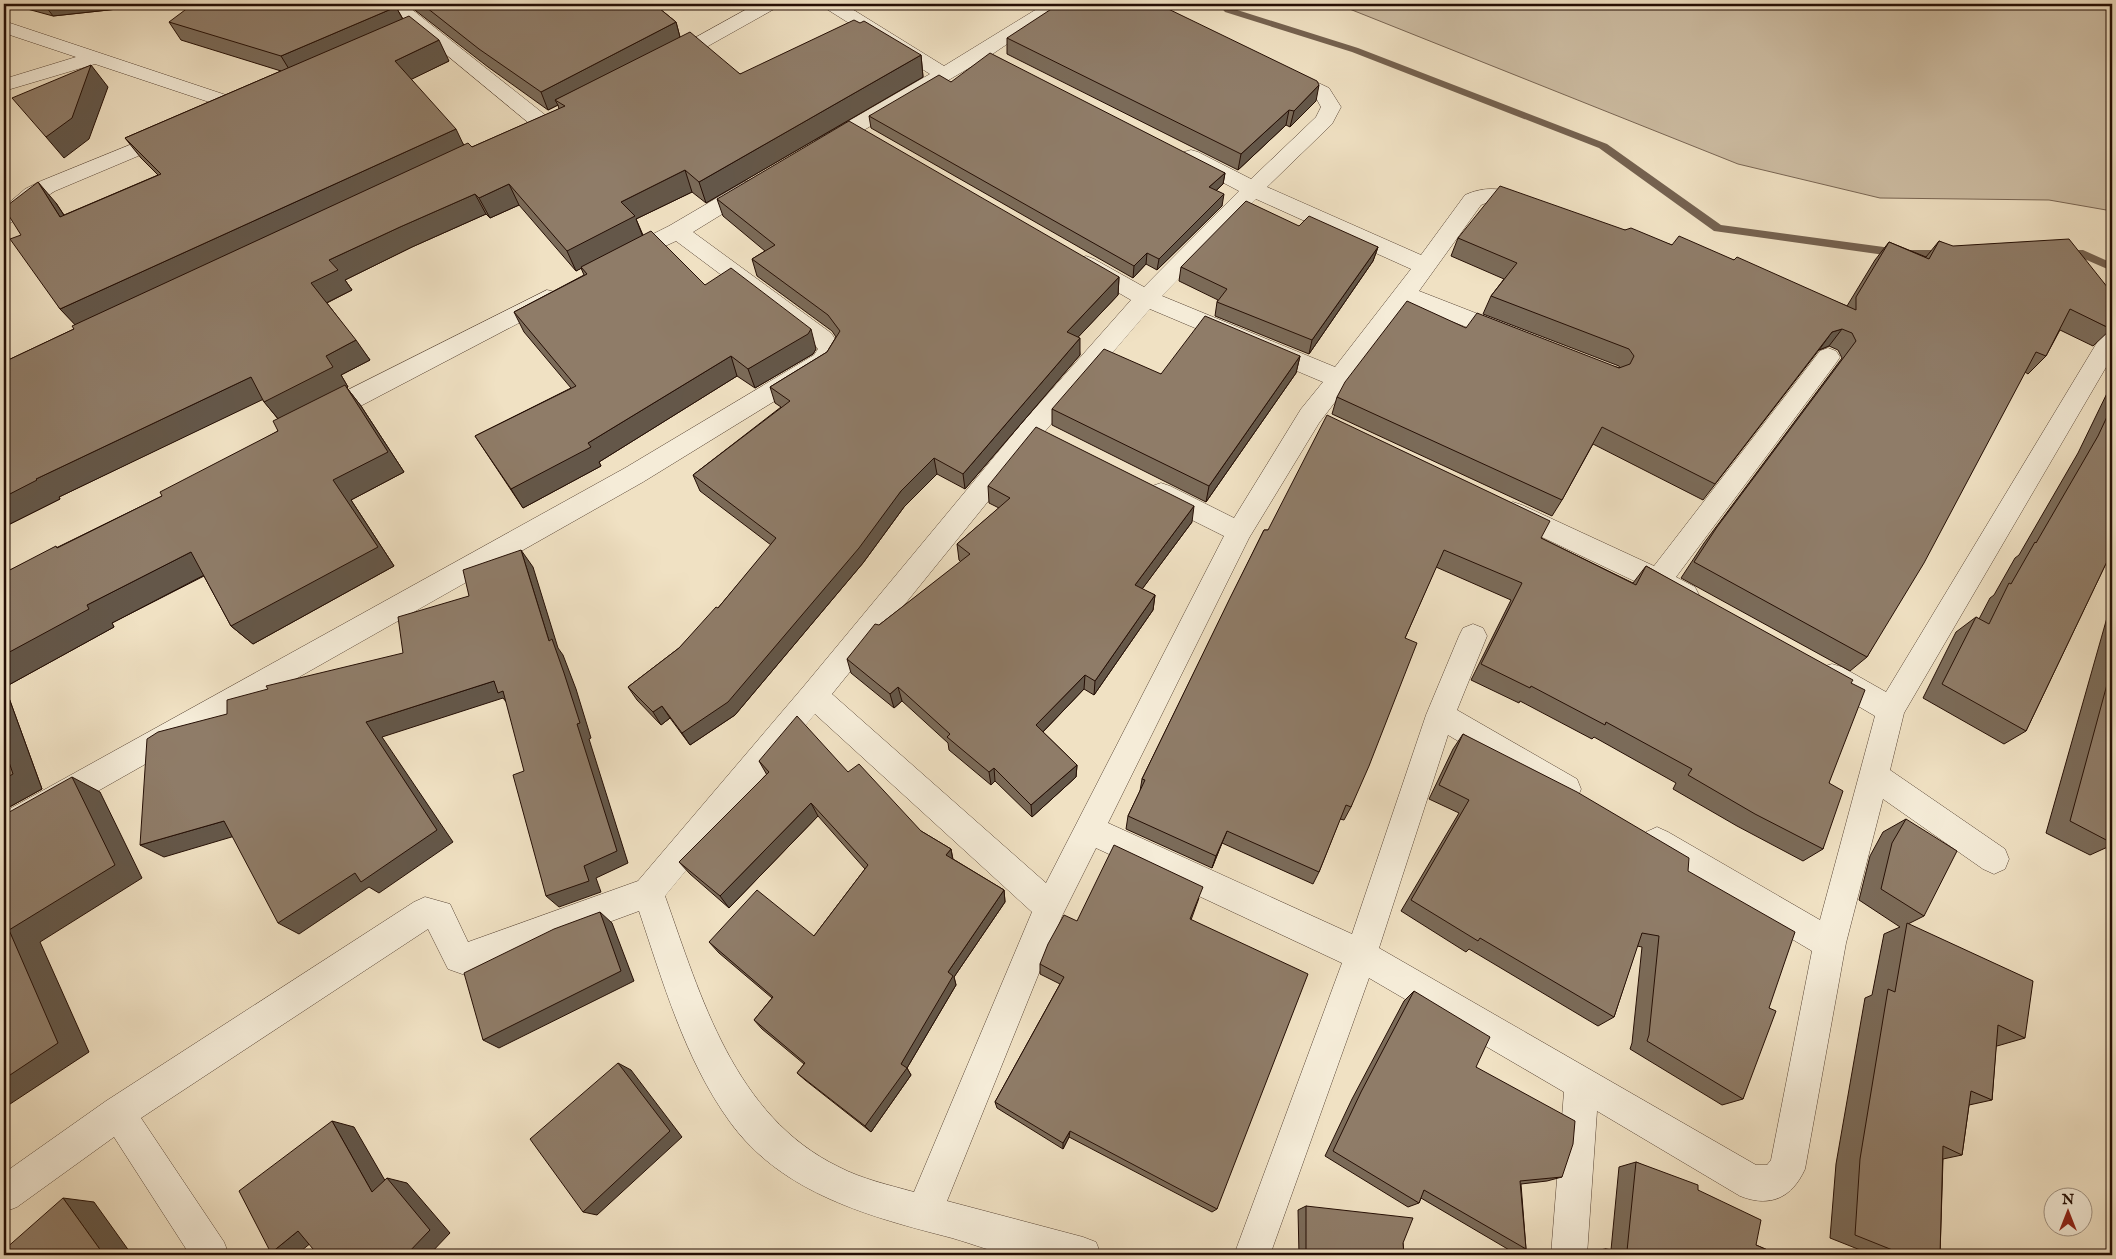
<svg xmlns="http://www.w3.org/2000/svg" width="2116" height="1259" viewBox="0 0 2116 1259" font-family="'IM FELL English',serif">
<rect width="100%" height="100%" fill="#f0e1c3"/>
<filter id="stains"><feTurbulence type="fractalNoise" baseFrequency=".004" numOctaves="4"/><feColorMatrix values="0 0 0 0 .2 0 0 0 0 .09 0 0 0 0 .02 0 0 0 .5 -.17"/></filter>
<radialGradient id="worn" r=".72"><stop offset=".6" stop-color="#630" stop-opacity="0"/><stop offset="1" stop-color="#630" stop-opacity=".3"/></radialGradient>
<path fill="#cdbda3" stroke="#796654" d="M1337 4H2112V211L2049 200 1880 198 1738 164Z"/>
<g fill="none" stroke-linecap="round" stroke-linejoin="round">
<path fill="#756250" fill-rule="evenodd" d="M1218 4H1227L1231 8 1358 48 1607 144 1721 225 1906 250H1946L1952 254 1946 258H1906L1714 231 1599 148 1352 52 1225 12Z
M2063 250H2083L2112 263V271L2082 258 2059 257 2057 254Z"/>
<defs>
<path id="minor" d="M385 4H405L549 118 552 123 549 128 542 129 535 128Z
M756 4H778L776 8 676 64H662L659 60 662 56Z
M823 4H844L944 66 1045 4H1066L991 55 830 150 823 152 816 150 813 145 816 140 930 74 825 8Z
M4 21 247 102 250 106 247 110 240 112 233 110 95 64 4 91V79L76 57 4 33Z
M1285 67 1329 88 1341 107 1332 124 1267 187 1421 255 1465 195C1491 183 1512 191 1537 201L1540 206 1537 211C1517 217 1501 195 1481 205L1419 291 1514 328 1518 334 1514 340 1506 342 1409 305 1319 423 1249 538 1108 823 1352 934 1426 715 1459 636 1463 628 1473 624 1483 628 1487 636 1457 710 1577 779 1581 789 1577 799 1566 803 1555 799 1448 735 1379 948 1756 1165H1767L1771 1160 1812 951 1646 852 1642 842 1646 832 1657 827 1668 832 1820 920 1875 716 1822 685 1818 676 1822 667 1832 664 1842 667 1886 692 2104 331 2112 329V357L1904 713 1890 770 2005 849 2009 859 2005 869 1994 874 1983 869 1883 799 1846 943 1805 1169C1792 1198 1770 1208 1740 1196L1597 1111 1587 1255H1551L1564 1092 1369 978 1270 1255H1234L1342 963 1096 848 1062 916 947 1201 1083 1237 1096 1242 1101 1255C1074 1255 1045 1257 1018 1255 997 1254 973 1244 952 1238 871 1217 782 1194 730 1122 685 1060 663 982 639 911L465 975 448 969 428 929 141 1118 224 1242 229 1255H190L114 1137 17 1207 4 1212V1173L106 1101 414 902 425 897 450 904 468 942 638 881 804 686 1023 422 1131 300 1078 269 1075 264 1078 259 1086 256 1094 259 1144 287 1239 191 1184 162 1181 157 1184 152 1191 150 1198 152 1251 179 1316 117 1321 107 1315 96 1278 77 1275 73 1278 69ZM1256 199 1411 269 1335 367 1162 296ZM1150 309 1323 382 1301 409 1234 518 1170 486 1161 483 1152 486 1148 493 1152 500 1224 536 1046 883 832 694 1041 436ZM815 714 1032 912 914 1192C889 1185 862 1179 839 1167 734 1116 701 997 665 896Z
M169 129 176 130 179 135 176 140 55 191C39 200 21 221 4 225V207L25 189 41 181Z
M751 180 758 182 762 187 758 192 693 232 831 333 842 349 830 367 643 482 15 838 4 842V812L625 468 814 355 818 349 815 345 676 241 625 265 617 262 614 257 617 252 669 226 744 182Z
M547 290 555 292 558 298 555 304 330 422 321 424 312 422 309 415 312 408Z
M1828 348 1836 351 1840 357 1836 363 1676 577 1695 587 1699 595 1695 603 1685 606 1675 603 1649 588 1504 519 1500 512 1504 505 1513 502 1522 505 1654 566 1820 351Z"/>
</defs>
<use href="#minor" stroke="#584434" stroke-width="1"/>
<use href="#minor" fill="#f5ecd8" fill-rule="evenodd"/>
</g>
<path fill="#7b6b59" stroke="#250f05" d="M9 4H137L136 7 53 16Z
M407 4H654L676 22 680 37 740 74 921 55 923 77 706 203 692 192 636 219 643 235 705 285 816 349 813 354 755 388 737 376 599 462 601 466 523 508 475 436 571 388 524 332 514 312 584 275 581 268 576 271 519 205 490 218 486 214 412 247 345 280 352 290 327 303 370 360 341 375 348 387 347 388 361 406 404 472 351 500 394 566 253 644 231 626 204 576 112 623 114 627 5 687 42 789 4 810V573L58 547 162 496 278 431V419L262 399 59 497 60 499 4 527V362L74 329 75 324 60 309 21 235 56 203 64 215 158 175 141 158 125 138 281 71 181 40 169 22 396 7 403 19 449 61 411 79 464 145 472 147 559 109 558 105 548 110 488 67Z
M1007 38 1316 101 1290 127 1286 125 1238 170 1007 54Z
M951 82 1225 173 1223 184 1216 191 1222 206 1157 270 1146 264 1133 278 871 128 869 116Z
M717 199 1119 277 1118 295 1078 337 1080 355 965 489 937 474 904 507 863 563 735 715 690 745 670 718 661 725 637 700 628 687 679 648 718 608 771 545 700 491 693 475 781 407 775 403 770 387 827 352 836 337 832 331 757 276 752 259 765 251 723 216Z
M1299 226 1378 247 1373 261 1309 354 1215 316 1217 302 1218 300 1179 281 1181 267Z
M1625 230 1672 245 1734 260 1847 306 1875 260 1889 242 1926 257 1939 241 2111 329 2093 346 2060 330 2046 356 2028 374 2025 372 1867 657 1850 671 1681 578 1704 543 1842 358 1838 350 1829 346 1819 350 1703 500 1593 444 1562 500 1552 516 1332 414 1337 397 1466 328 1620 368 1619 366 1483 314 1491 296 1504 279 1451 256 1458 238Z
M1300 356 1296 373 1206 502 1052 425V409L1161 374Z
M2112 383V554L2111 553 2026 731 2004 744 1923 698 1956 632 1976 617 1979 619 1990 598 1994 595 2015 558 2019 555 2078 453Z
M988 486 1192 522 1142 589 1155 595 1153 610 1094 695 1084 689 1043 732 1077 765 1076 777 1032 817 995 781 991 785 949 750 948 743 902 701 894 708 851 673 847 659 879 625 961 562 959 560 957 544 999 508 989 503Z
M1264 530 1541 538 1633 583 1646 566 1851 683 1829 783 1823 849 1803 861 1737 826 1673 789 1676 783 1594 737 1592 739 1520 701 1519 703 1471 680 1511 600 1436 567 1405 638 1351 807 1344 820 1340 819 1319 872 1313 884 1222 843 1212 868 1126 829 1128 816 1140 791 1142 779Z
M2112 600V845L2090 855 2046 833Z
M1463 734 1688 871 1769 1008 1743 1099 1722 1105 1630 1049 1632 1043 1642 947 1637 946 1614 1017 1598 1026 1469 949 1466 952 1401 911 1459 813 1429 799 1453 749Z
M759 761 848 772 921 831 951 849 953 859 1004 890 1005 902 954 977 956 985 907 1068 911 1075 871 1132 805 1080 797 1073 804 1064 762 1029 754 1020 772 998 719 953 709 942 814 936 865 869 818 816 729 908 690 874 679 862 767 775Z
M1906 819 1924 916 1908 924 2025 1038 1997 1046H1996L1992 1100 1969 1105 1962 1155 1943 1159 1940 1255H1873L1830 1238 1836 1164 1865 998 1872 995 1884 934 1900 927 1859 900 1870 856 1883 832Z
M1199 898 1191 920 1217 1209 1212 1212 1069 1137 1063 1149 997 1108 995 1102 1060 984 1040 974V964L1077 921Z
M1414 991 1476 1067 1562 1177 1547 1181 1521 1184 1526 1249 1511 1251 1421 1198 1419 1203 1408 1207 1325 1156 1352 1099 1404 1001Z
M1636 1162 1698 1190 1756 1245 1779 1255H1588L1589 1252 1605 1249 1611 1250 1619 1167Z
M1306 1206 1403 1243 1404 1255H1299L1298 1210Z"/>
<path fill="#645749" stroke="#250f05" d="M4 4H7L5 19 4 20Z
M44 4H137L136 7 53 16Z
M396 7 406 25 292 74 281 56Z
M676 22 681 41 555 100 558 105 548 110 541 92Z
M439 40 449 61 406 82 395 61Z
M921 55 923 77 706 203 699 182Z
M91 65 108 87 89 139 64 158 46 137Z
M1319 85 1316 101 1290 127 1294 111Z
M1289 110 1286 125 1238 170 1241 154Z
M4 122 9 128 4 150Z
M456 129 466 150 79 329 60 309Z
M685 170 692 192 636 219 643 237 576 271 567 251 621 202Z
M1225 173 1223 184 1207 199 1209 187Z
M38 182 56 203 78 237 60 217Z
M509 184 519 205 490 218 479 198Z
M475 194 486 214 412 247 345 280 352 290 326 303 311 283 329 260 400 227Z
M1224 194 1222 206 1157 270 1159 259Z
M1378 247 1373 261 1309 354 1312 340Z
M1147 253 1146 264 1133 278 1134 266Z
M1119 277 1118 295 1067 349V332Z
M811 329 816 349 813 354 755 388 748 369Z
M1842 329 1829 346 1819 350 1832 332Z
M1080 338V355L965 489 963 474Z
M356 340 370 360 341 375 348 387 347 388 361 406 404 472 351 500 394 566 253 644 231 626 280 421 264 402 326 356Z
M731 356 737 376 599 462 601 466 523 508 511 489 588 443Z
M1300 356 1296 373 1206 502 1209 486Z
M251 377 268 397 59 497 60 499 4 527V497L36 479Z
M934 458 937 474 904 507 863 563 735 715 690 745 682 733 901 491Z
M1194 506 1192 522 1134 600 1135 585Z
M521 550 533 567 558 648 563 655 576 689 591 738 589 739 628 863 596 878 601 892 559 907 546 896 584 866 577 724 549 641Z
M191 552 212 571 112 623 114 627 5 687 42 789 4 810V655L87 605Z
M1155 595 1153 610 1094 695 1095 681Z
M1085 675 1084 689 1036 739V725Z
M494 681 516 706 511 708 503 698 382 737 453 842 379 893 369 887 299 934 278 923 366 722Z
M898 687 902 701 894 708 890 694Z
M662 706 670 718 661 725 653 712Z
M1077 765 1076 777 1032 817 1031 805Z
M994 768 995 781 991 785 989 772Z
M72 777 100 792 142 878 40 942 89 1052 4 1108V1079L9 930Z
M811 803 818 816 729 908 720 896Z
M224 821 245 833 164 857 140 845Z
M1227 831 1222 843 1212 868 1216 856Z
M951 849 953 862 946 855Z
M1004 890 1005 902 954 977 956 985 907 1068 911 1075 871 1132 865 1126 901 1064 948 972Z
M600 912 612 923 634 981 499 1048 483 1040Z
M618 1063 631 1070 682 1137 597 1215 583 1212Z
M332 1121 354 1127 394 1196 372 1192Z
M1070 1131 1069 1137 1063 1149V1143Z
M387 1178 407 1183 450 1233 429 1255H406Z
M63 1198 94 1202 132 1255H104Z
M298 1231 322 1234 296 1255 271 1253Z
M141 1253 170 1255H171H143Z"/>
<path fill="#8f7c68" stroke="#250f05" d="M193 4H393L396 7 281 56 169 22Z
M422 4H654L676 22 541 92 479 49Z
M1059 4H1158L1317 81 1319 85 1294 111 1289 110 1241 154 1007 38Z
M409 16 439 40 395 61 456 129 60 309 10 239 21 235 4 208 38 182 60 217 161 174 125 138Z
M854 20 860 23 864 21 921 55 699 182 685 170 621 202 635 216 567 251 509 184 479 198 475 194 400 227 329 260 338 270 311 283 356 340 326 356 333 367 264 402 251 377 36 479 37 480 4 497V362L74 329 72 326 468 143 472 147 565 106 555 100 690 32 740 74Z
M990 53 1225 173 1209 187 1224 194 1159 259 1147 253 1134 266 869 116 939 75 951 82Z
M91 65 72 118 46 137 12 98Z
M849 121 1119 277 1067 332 1080 338 963 474 934 458 901 491 859 548 728 702 682 733 662 706 653 712 628 687 679 648 716 607 718 608 776 538 693 475 790 401 770 387 827 352 840 331 828 315 752 259 775 245 717 199Z
M1500 186 1625 230 1631 228 1672 245 1679 236 1734 260 1737 257 1856 310V297L1889 242 1929 259 1939 241 1953 246 2069 239 2112 293V327L2111 329 2070 309 2046 356 2036 352 1924 563 1867 657 1694 562 1717 527 1856 341 1852 333 1842 329 1832 332 1715 484 1602 427 1562 500 1337 397 1345 382 1407 301 1466 328 1477 313 1619 368 1630 364 1634 356 1629 349 1491 296 1517 263 1458 238Z
M1246 201 1299 226 1309 216 1378 247 1312 340 1217 302 1227 289 1181 267Z
M651 231 705 285 731 268 811 329 808 334 748 369 731 356 588 443 591 447 511 489 475 436 576 386 514 312 587 274 581 267Z
M1205 316 1300 356 1209 486 1052 409 1104 349 1161 374Z
M345 385 388 452 333 480 378 547 231 626 191 552 87 605 89 609 4 655V573L56 546 57 548 162 496 160 492 278 431 273 421Z
M2112 406V551L2026 731 1942 684 1976 617 1989 624 2009 583 2011 584 2035 542 2036 543 2098 436Z
M1327 415 1550 521 1541 538 1636 585 1646 566 1853 680 1851 683 1865 690 1829 783 1843 791 1823 849 1755 814 1688 775 1692 769 1606 722 1605 725 1531 686 1530 688 1481 664 1522 583 1444 550 1405 638 1417 643 1399 689 1369 766 1351 807 1346 805 1319 872 1227 831 1216 856 1128 816 1145 780 1142 779 1230 598 1264 530H1268Z
M1036 427 1194 506 1135 585 1155 595 1095 681 1085 675 1036 725 1077 765 1031 805 994 768 989 772 947 737 950 734 898 687 890 694 847 659 875 624 879 625 970 554 957 544 1010 498 988 486Z
M521 550 549 641 552 639 564 673 580 723 577 724 617 851 584 866 589 881 546 896 513 775 524 771 503 691 498 693 494 681 366 722 437 830 361 882 355 873 278 923 224 821 140 845 147 739 158 732 227 714V700L268 689 266 686 403 653 398 617 469 596 463 570Z
M2112 666V843L2070 821Z
M797 716 848 772 859 764 921 831 951 849 946 855 1004 890 948 972 953 976 901 1064 907 1068 865 1126 797 1073 805 1063 754 1020 773 997 709 942 757 890 814 936 868 865 811 803 720 896 679 862 769 772 759 761Z
M1463 734 1577 792 1689 858 1688 871 1795 932 1769 1008 1776 1011 1743 1099 1647 1041 1649 1035 1659 936 1642 933 1614 1017 1480 938 1478 941 1411 900 1469 800 1439 785Z
M4 747 13 774 4 779Z
M72 777 115 865 9 930 58 1043 4 1079V815Z
M1906 819 1957 851 1924 916 1881 889 1892 843Z
M1114 845 1203 887 1190 919 1308 974 1217 1209 1070 1131 1063 1143 995 1102 1064 977 1040 964 1048 944 1064 915 1077 921Z
M600 912 621 971 483 1040 464 973 554 929Z
M1907 923 2033 981 2025 1038 1998 1025 1992 1100 1971 1091 1962 1155 1943 1146 1940 1255H1905L1855 1235 1860 1159 1888 989 1895 992Z
M1414 991 1490 1037 1476 1067 1575 1121 1573 1144 1562 1177 1520 1181 1526 1249 1424 1190 1419 1203 1333 1151 1361 1092Z
M618 1063 670 1131 583 1212 530 1139Z
M332 1121 372 1192 387 1178 430 1230 406 1255H318L298 1231 271 1253 239 1191Z
M1636 1162 1698 1185V1190L1761 1220 1756 1245 1779 1255H1604L1605 1249 1627 1251Z
M63 1198 104 1255H4V1250Z
M1306 1206 1413 1218 1403 1243 1404 1255H1306Z"/>
<rect width="2116" height="1259" fill="none" stroke="#f0e1c3" stroke-width="20"/>
<rect x="5" y="5" width="2106" height="1249" fill="none" stroke="#250f05" stroke-width="2.5"/>
<rect x="10" y="10" width="2096" height="1239" fill="none" stroke="#250f05"/>
<g transform="translate(2068 1212)"><circle r="24" fill="#f5ecd8" stroke="#a29484"/>
<path d="M0-4L9 19L0 12L-9 19Z" fill="#8f2418"/>
<text y="-8" font-size="14" font-weight="bold" text-anchor="middle" fill="#250f05">N</text>
</g>
<rect width="100%" height="100%" filter="url(#stains)"/>
<rect width="100%" height="100%" fill="url(#worn)"/>
</svg>
